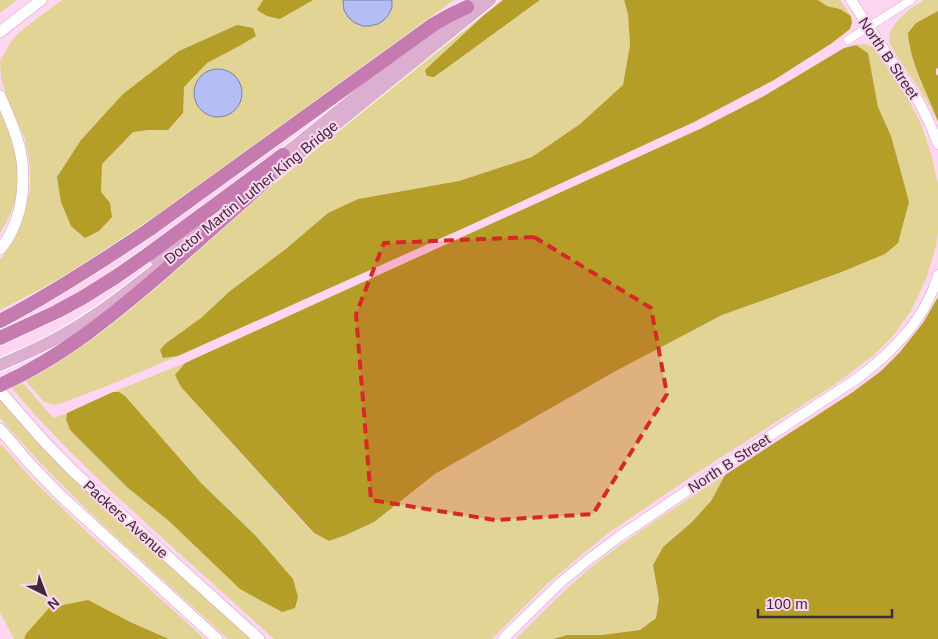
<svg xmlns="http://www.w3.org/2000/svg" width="938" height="639" viewBox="0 0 938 639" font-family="Helvetica,sans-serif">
<rect width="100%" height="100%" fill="#fed6f1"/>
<path fill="#e1d495" d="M0 0H17L0 13Z
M62 0H454L176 202 93 259 48 285 0 310V260L14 239 23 216 30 190V167L25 139 6 96 1 77 0 61 12 40 23 29Z
M540 0H624L628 14 630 45 623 85 580 124 532 157 459 181 358 199 328 213 287 248 230 291 201 318 163 358 178 356 107 386 56 405 44 402 25 380 49 367 85 344 108 327 137 303 283 176 384 93 484 15 425 70 434 77Z
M818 0H840L851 16 840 9 827 6Z
M924 0H938V11L916 23 909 44 917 68 936 118 927 101 896 55 889 42 890 32 898 20 909 10Z
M865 44 874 47 885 63 908 99 921 124 931 154 938 184V232L936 246 926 279 911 311 893 336 874 355 834 385 695 474 607 534 547 584 492 639H274C235 603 195 568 156 532 105 486 55 440 11 387L22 382 48 412 54 418 67 413 66 419 70 430 128 488 169 521 255 535 202 484 125 397 119 392H113L185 363 175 375 181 387 313 533 329 541 346 535 374 522 435 474 614 372 722 315 839 273 891 136 878 107 868 53 856 45Z
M0 112C13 137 22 166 17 194 14 209 7 221 0 234Z
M0 399 36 441 63 468 251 639H228C150 567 69 499 0 418Z
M0 445H2L31 478 88 533 205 639H169L130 622 26 634 24 639H14L0 612Z
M725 475 711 501 692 522 663 547 653 565 659 599 656 618 640 630 602 635H567L553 639H516C540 615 564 590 590 568 633 534 679 505 725 475Z"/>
<path fill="#b49e28" d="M263 0H313L280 19 267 16 257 10Z
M503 0H540L448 67 434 77 427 76 425 70 484 15Z
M624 0H818L827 6 840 9 851 16 852 23 850 29 832 43 774 80 694 122 475 223 178 356 163 358 160 350 165 344 201 318 230 291 287 248 328 213 358 199 459 181 532 157 580 124 623 85 630 45 628 14Z
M938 11V68L936 69V74L938 76V122C928 93 910 64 908 33L916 23Z
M237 25 253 28 256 36 241 45 207 63 184 87 183 113 168 130H148L133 132 102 164 101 192 110 203 112 217 99 231 85 238 71 226 61 202 57 177 81 140 123 94 179 51Z
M856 45 868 53 878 107 891 136 909 202 898 243 885 254 839 273 722 315 614 372 435 474 374 522 346 535 329 541 314 533 181 387 175 375 185 363 702 128 764 96 844 48Z
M938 297V639H553L567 635H602L640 630 656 618 659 599 653 565 663 547 692 522 711 501 725 475 853 392 881 371 900 352 923 323Z
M113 392H119L125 396 202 484 255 535 293 579 298 597 295 608 282 612 240 589 169 521 128 488 70 430 66 419 67 413Z
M88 600 130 622 169 639H24L26 634 49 608Z"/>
<path fill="#b4bdf4" stroke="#787fae" d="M343 0H392V7L389 14 384 20 378 24 370 26H363L355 23 348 17 344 10Z
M194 93a24 24 0 1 1 48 0a24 24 0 1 1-48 0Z"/>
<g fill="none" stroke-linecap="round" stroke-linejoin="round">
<defs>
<path id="minor" d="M848 40 911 0"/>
<path id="tertiary" d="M851 0 919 102 930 124 938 144
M503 639 560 583 588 560 620 536 739 456 858 378C892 352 926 319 938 275"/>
<path id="secondary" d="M0 32 41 0
M0 96C18 136 29 163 20 208 16 223 10 238 0 249
M0 391 41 438 73 471 259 639
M0 429 30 464 60 495 217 639"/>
<path id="primary" d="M275 162 476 0
M262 184 490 0
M156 260 202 222
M0 365C20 356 40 348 59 337 99 315 134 287 169 259"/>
<path id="motorway" d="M0 321C52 294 101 262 150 229L434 24 450 15 467 7
M0 338 56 312 82 298 117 276 150 253 283 155
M0 385C61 358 113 315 163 272 198 241 234 209 269 178"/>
</defs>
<use href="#minor" stroke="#d4a4c5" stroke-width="9"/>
<use href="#tertiary" stroke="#d4a4c5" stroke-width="11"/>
<use href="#secondary" stroke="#d4a4c5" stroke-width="12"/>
<use href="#primary" stroke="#fff" stroke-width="14"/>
<use href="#motorway" stroke="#fff" stroke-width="15"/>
<use href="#minor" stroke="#fff" stroke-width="8"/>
<use href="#tertiary" stroke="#fff" stroke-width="10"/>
<use href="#secondary" stroke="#fff" stroke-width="11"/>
<use href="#primary" stroke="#dcafd0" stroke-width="12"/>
<use href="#motorway" stroke="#c57ab0" stroke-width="14"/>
</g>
<path fill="#d62828" fill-opacity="0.2" stroke="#d62828" stroke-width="4" stroke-dasharray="10 6" stroke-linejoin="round" d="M534 237 651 308 667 394 593 514 495 520 371 500 356 314 384 243Z"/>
<g text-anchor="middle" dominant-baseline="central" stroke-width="4" stroke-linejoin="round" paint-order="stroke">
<g font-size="15" fill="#3e2b38" stroke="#fed6f1">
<text transform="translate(889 58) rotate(56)">North B Street</text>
<text transform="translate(251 192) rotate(-39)">Doctor Martin Luther King Bridge</text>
<text transform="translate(729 463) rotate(-33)">North B Street</text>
<text transform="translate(126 519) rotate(42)">Packers Avenue</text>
</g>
</g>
<g transform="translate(45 594) rotate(138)" stroke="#fed6f1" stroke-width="4" paint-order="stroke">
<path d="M0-4L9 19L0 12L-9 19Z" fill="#3e2b38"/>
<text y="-8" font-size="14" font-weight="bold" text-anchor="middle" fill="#3e2b38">N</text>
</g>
<path d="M758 609v8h134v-8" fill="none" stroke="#3e2b38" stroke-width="2.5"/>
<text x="766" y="609" font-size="15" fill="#3e2b38" stroke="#fed6f1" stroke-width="4" paint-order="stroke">100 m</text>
</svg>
